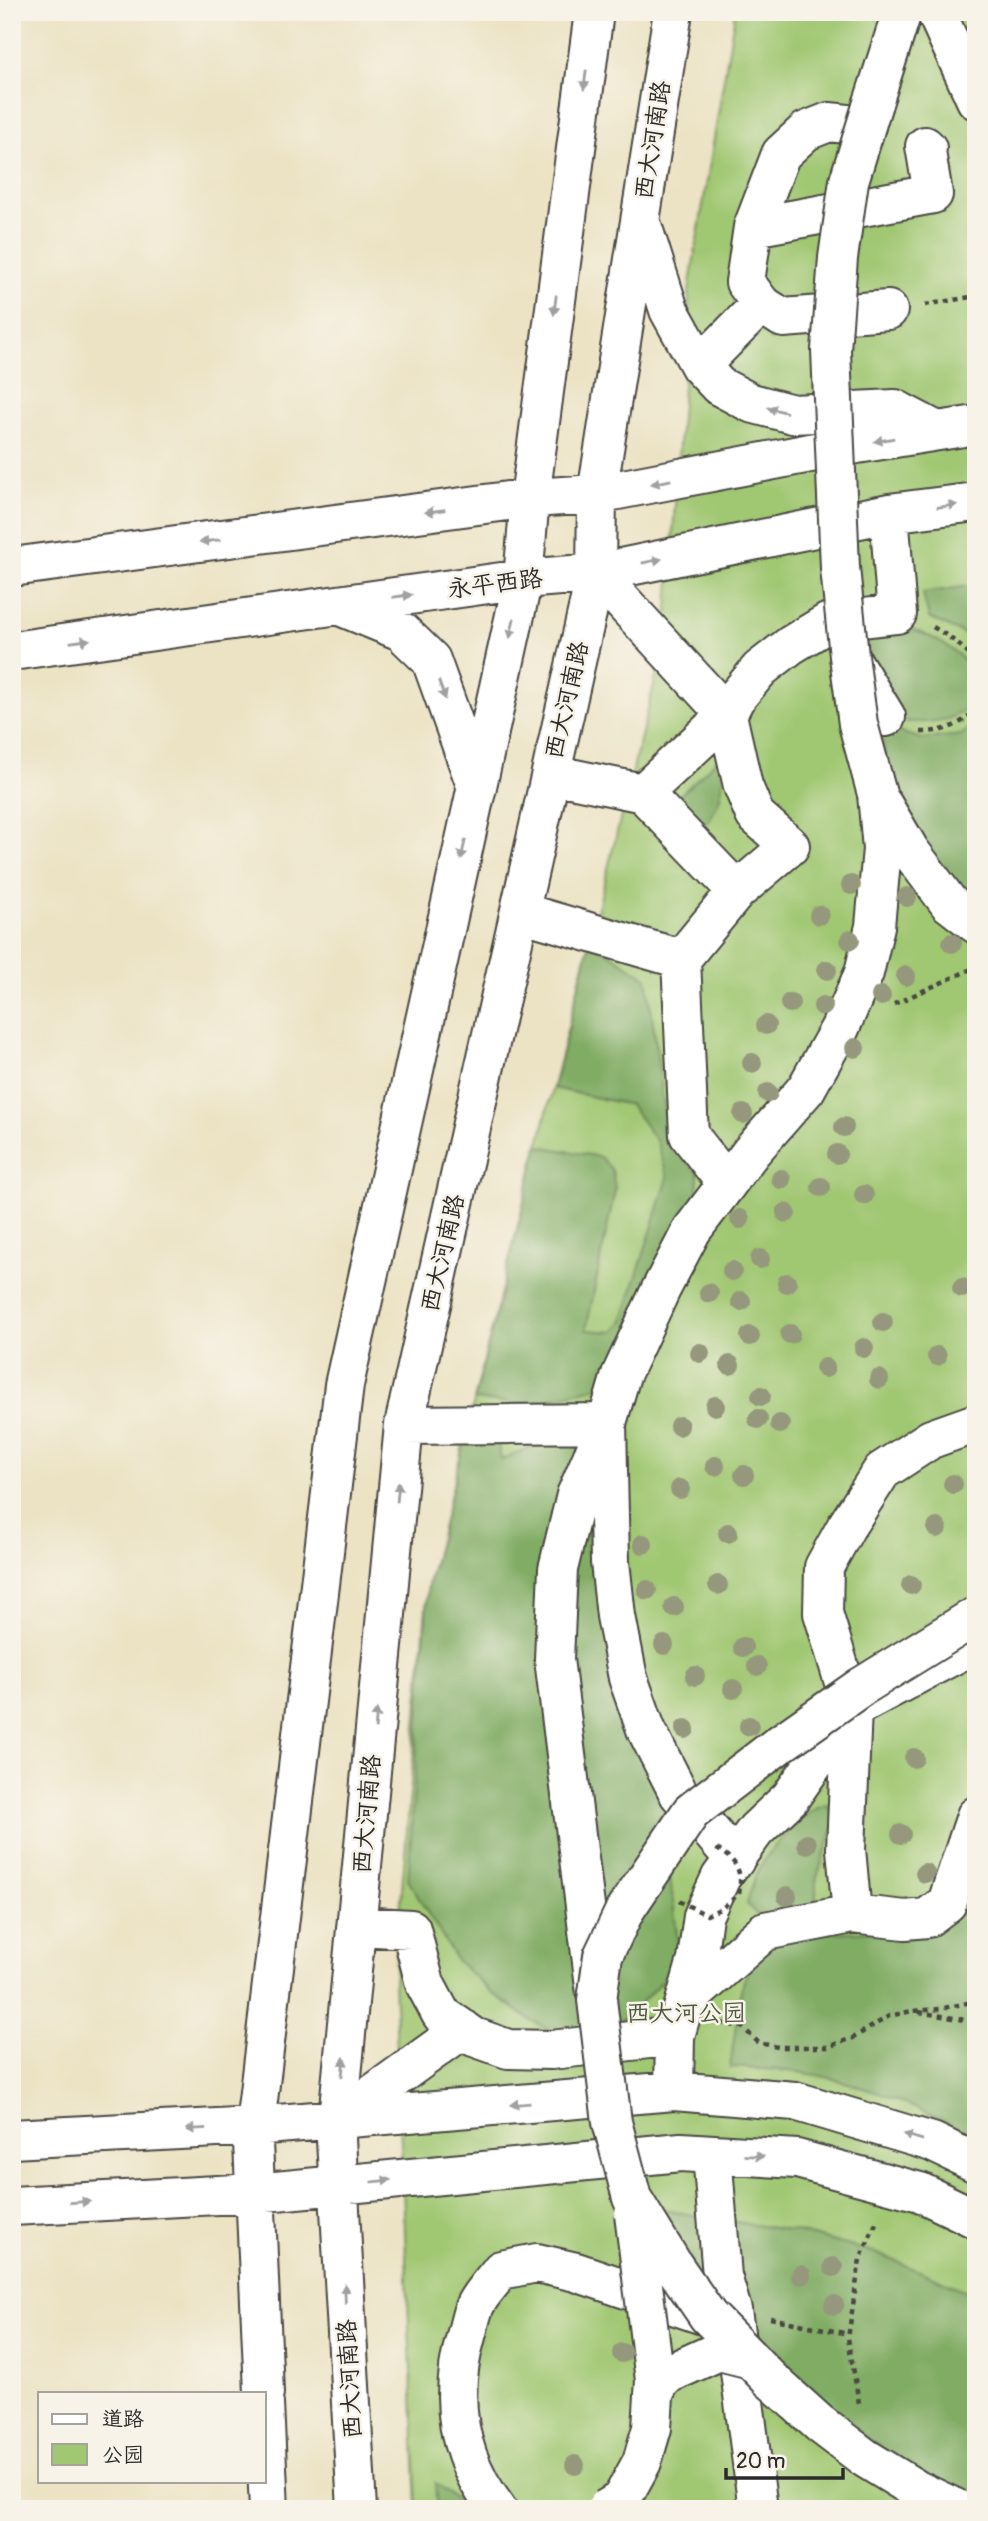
<svg xmlns="http://www.w3.org/2000/svg" width="988" height="2521" viewBox="0 0 988 2521" font-family="Pangolin,'LXGW WenKai TC',sans-serif">
<rect width="100%" height="100%" fill="#f7f3e8"/>
<filter id="ink" filterUnits="userSpaceOnUse"><feTurbulence type="fractalNoise" baseFrequency=".0143" numOctaves="2"/><feDisplacementMap in="SourceGraphic" scale="14" xChannelSelector="R" yChannelSelector="G"/><feConvolveMatrix kernelMatrix="1 2 1 2 8 2 1 2 1" color-interpolation-filters="sRGB"/></filter>
<filter id="wash" filterUnits="userSpaceOnUse"><feTurbulence type="fractalNoise" baseFrequency=".00686" numOctaves="4" result="noise"/><feDisplacementMap in="SourceGraphic" scale="28" xChannelSelector="R" yChannelSelector="G"/><feGaussianBlur stdDeviation="1.57" result="paint"/><feColorMatrix in="noise" values="0 0 0 0 0 0 0 0 0 0 0 0 0 0 0 0 0 1.4 0 .05"/><feComposite in="paint" operator="in"/></filter>
<g filter="url(#wash)">
<rect width="100%" height="100%" fill="#ece3c4"/>
<path fill="#a0c772" stroke="#66794e" stroke-width="2" d="M735 12H976V2509H417L394 1982 428 1585 666 637 690 283Z"/>
<path fill="#80ac64" stroke="#566c48" stroke-width="2" d="M976 585V643L971 637 929 618 923 593Z
M897 626C929 633 954 646 975 672V698L964 711 948 719 929 722H907L892 712 863 639 874 629Z
M976 723V911L901 812 877 726 923 739 961 735Z
M721 756C726 781 722 802 707 823L681 810 678 797Z
M590 941 647 978 668 1136 698 1173 697 1194 607 1379 594 1388 527 1404 474 1400 538 1146 600 1157 612 1170 615 1190 586 1330 614 1332 622 1322 668 1178 657 1142 630 1105 553 1088Z
M467 1430 497 1437 501 1460 544 1441 573 1440 581 1452 601 1548 677 1806 669 1867 680 1961 628 2017 582 2034 549 2030 529 2019 491 1992 457 1961 408 1880 428 1585Z
M828 1805 833 1815 834 1825 816 1881V1918L757 1915 747 1904C750 1892 753 1879 760 1867 770 1849 807 1807 828 1805Z
M976 1832V2136C923 2112 868 2084 811 2074 785 2069 757 2069 730 2067L741 1990 749 1966 783 1935 938 1928Z
M663 2210 797 2232 876 2253 976 2295V2499L925 2482 815 2399 775 2361 682 2253Z
M435 2483 468 2509H437Z"/>
</g>
<g filter="url(#ink)">
<g fill="none" stroke-linecap="round" stroke-linejoin="round">
<defs>
<path id="minor" d="M936 12 976 100
M873 103 902 12
M753 227 781 154 806 131 829 122 866 126
M643 228 669 310 700 366 719 386 751 403 793 414 895 409 937 431
M888 310 783 318 761 304 745 282 753 227 933 194 925 146 927 148
M700 366 761 304
M12 567 530 498 597 494 857 444 976 425
M596 573 727 715 743 786 755 815 790 846 737 891 681 959 689 1135 727 1184
M340 606 401 631 431 660 477 788
M12 651 523 579 596 573 889 513 976 502
M849 656 886 717
M551 774 643 793 727 715 735 699 760 669 791 645 829 622 897 614 889 513
M643 793 737 891
M883 805 910 851 949 903 976 924
M520 912 681 959
M404 1425 607 1423 610 1562 616 1616 628 1678 646 1729 679 1794 735 1860
M852 1914 846 1849 852 1709 976 1643
M357 1926 411 1929 425 1984 441 2014 474 2037 508 2049 551 2050 675 2036
M596 1994 554 1659 558 1569 576 1495 607 1423 621 1375 661 1289 692 1230 751 1152 806 1089 840 1028 864 973 875 926 882 849 877 794
M686 2001 765 1931 852 1914 905 1920 927 1918 947 1903 976 1816
M674 2091 675 2036 697 1960 703 1916 721 1877 756 1830 790 1798 852 1709 823 1613 824 1567 846 1527 882 1471 931 1439 976 1423
M340 2118 463 2029
M12 2139 254 2126 674 2091 795 2101 932 2142 976 2163
M712 2154 722 2276 732 2310 758 2509
M12 2206 255 2193 681 2152 797 2159 920 2192 976 2219
M264 2393 253 2142 344 1385 523 579 530 498 594 12
M264 2404 269 2509
M357 2509 336 2139 404 1425 596 573 597 494 673 12
M497 2509C457 2457 448 2399 466 2336 469 2326 471 2314 475 2305 481 2293 493 2281 501 2270L537 2263 576 2272 727 2323"/>
</defs>
<use href="#minor" stroke="#484742" stroke-width="42"/>
<path stroke="#484742" stroke-width="4.5" stroke-dasharray="5 5" stroke-linecap="butt" d="M925 305 976 296
M933 627C950 637 964 647 976 663
M921 732C943 732 961 726 976 709
M894 1004 976 967
M919 2012 976 2022
M720 2023 742 2027 759 2043 778 2047H827L853 2038 889 2016 912 2011 940 2009 976 2001
M770 2318 848 2334
M859 2403 848 2338 860 2259 877 2221"/>
<use href="#minor" stroke="#fff" stroke-width="38"/>
<defs>
<path id="minor-bridge" d="M873 103 849 181 838 258 831 350 840 568 849 656 858 724 877 794
M654 2394 660 2382 668 2374 719 2351 751 2359
M606 2509 621 2500 642 2462 652 2428 655 2380 634 2214
M957 2509 917 2490 865 2458 820 2424 770 2379 708 2316 673 2265 632 2198 612 2122 597 2000 603 1956 625 1910 691 1812 777 1746 861 1687 976 1616"/>
</defs>
<use href="#minor-bridge" stroke="#484742" stroke-width="42" stroke-linecap="butt"/>
<path stroke="#484742" stroke-width="4.5" stroke-dasharray="5 5" stroke-linecap="butt" d="M679 1901 707 1915 722 1908 739 1894C743 1870 736 1860 715 1848"/>
<use href="#minor-bridge" stroke="#fff" stroke-width="38"/>
</g>
<g fill="#95987b">
<circle cx="851" cy="885" r="10"/>
<circle cx="907" cy="897" r="10"/>
<circle cx="819" cy="915" r="10"/>
<circle cx="850" cy="940" r="10"/>
<circle cx="952" cy="943" r="10"/>
<circle cx="827" cy="970" r="10"/>
<circle cx="906" cy="976" r="10"/>
<circle cx="881" cy="996" r="10"/>
<circle cx="790" cy="1003" r="10"/>
<circle cx="823" cy="1006" r="10"/>
<circle cx="766" cy="1025" r="10"/>
<circle cx="855" cy="1048" r="10"/>
<circle cx="752" cy="1063" r="10"/>
<circle cx="768" cy="1093" r="10"/>
<circle cx="743" cy="1114" r="10"/>
<circle cx="844" cy="1127" r="10"/>
<circle cx="837" cy="1154" r="10"/>
<circle cx="781" cy="1179" r="10"/>
<circle cx="821" cy="1187" r="10"/>
<circle cx="864" cy="1195" r="10"/>
<circle cx="786" cy="1213" r="10"/>
<circle cx="740" cy="1219" r="10"/>
<circle cx="760" cy="1259" r="10"/>
<circle cx="732" cy="1271" r="10"/>
<circle cx="787" cy="1283" r="10"/>
<circle cx="962" cy="1288" r="10"/>
<circle cx="709" cy="1293" r="10"/>
<circle cx="741" cy="1301" r="10"/>
<circle cx="883" cy="1322" r="10"/>
<circle cx="790" cy="1334" r="10"/>
<circle cx="750" cy="1336" r="10"/>
<circle cx="864" cy="1348" r="10"/>
<circle cx="700" cy="1353" r="10"/>
<circle cx="937" cy="1356" r="10"/>
<circle cx="730" cy="1365" r="10"/>
<circle cx="825" cy="1368" r="10"/>
<circle cx="879" cy="1379" r="10"/>
<circle cx="761" cy="1396" r="10"/>
<circle cx="715" cy="1406" r="10"/>
<circle cx="758" cy="1419" r="10"/>
<circle cx="780" cy="1424" r="10"/>
<circle cx="679" cy="1426" r="10"/>
<circle cx="715" cy="1466" r="10"/>
<circle cx="744" cy="1475" r="10"/>
<circle cx="953" cy="1484" r="10"/>
<circle cx="680" cy="1489" r="10"/>
<circle cx="937" cy="1528" r="10"/>
<circle cx="728" cy="1533" r="10"/>
<circle cx="643" cy="1544" r="10"/>
<circle cx="718" cy="1585" r="10"/>
<circle cx="911" cy="1585" r="10"/>
<circle cx="647" cy="1590" r="10"/>
<circle cx="674" cy="1607" r="10"/>
<circle cx="664" cy="1645" r="10"/>
<circle cx="743" cy="1647" r="10"/>
<circle cx="757" cy="1666" r="10"/>
<circle cx="695" cy="1676" r="10"/>
<circle cx="733" cy="1689" r="10"/>
<circle cx="749" cy="1726" r="10"/>
<circle cx="685" cy="1729" r="10"/>
<circle cx="914" cy="1758" r="10"/>
<circle cx="901" cy="1834" r="10"/>
<circle cx="807" cy="1844" r="10"/>
<circle cx="925" cy="1873" r="10"/>
<circle cx="787" cy="1896" r="10"/>
<circle cx="833" cy="2267" r="10"/>
<circle cx="801" cy="2275" r="10"/>
<circle cx="834" cy="2305" r="10"/>
<circle cx="622" cy="2353" r="10"/>
<circle cx="575" cy="2465" r="10"/>
</g>
<defs><path id="oneway-solid" d="M-6-.8H1V-3.2L6.5 0L1 3.2V.8H-6Z" transform="scale(1.75)"/></defs>
<g fill="#a0a0a0">
<use href="#oneway-solid" transform="translate(585 80) rotate(97)"/>
<use href="#oneway-solid" transform="translate(555 305) rotate(97)"/>
<use href="#oneway-solid" transform="translate(777 410) rotate(-165)"/>
<use href="#oneway-solid" transform="translate(884 440) rotate(170)"/>
<use href="#oneway-solid" transform="translate(661 482) rotate(169)"/>
<use href="#oneway-solid" transform="translate(947 506) rotate(-7)"/>
<use href="#oneway-solid" transform="translate(435 511) rotate(172)"/>
<use href="#oneway-solid" transform="translate(210 541) rotate(172)"/>
<use href="#oneway-solid" transform="translate(652 561) rotate(-12)"/>
<use href="#oneway-solid" transform="translate(402 596) rotate(-8)"/>
<use href="#oneway-solid" transform="translate(512 628) rotate(102)"/>
<use href="#oneway-solid" transform="translate(80 641) rotate(-8)"/>
<use href="#oneway-solid" transform="translate(442 690) rotate(70)"/>
<use href="#oneway-solid" transform="translate(463 850) rotate(103)"/>
<use href="#oneway-solid" transform="translate(398 1492) rotate(-85)"/>
<use href="#oneway-solid" transform="translate(376 1719) rotate(-85)"/>
<use href="#oneway-solid" transform="translate(343 2067) rotate(-84)"/>
<use href="#oneway-solid" transform="translate(520 2104) rotate(175)"/>
<use href="#oneway-solid" transform="translate(196 2129) rotate(177)"/>
<use href="#oneway-solid" transform="translate(913 2137) rotate(-163)"/>
<use href="#oneway-solid" transform="translate(754 2156) rotate(3)"/>
<use href="#oneway-solid" transform="translate(381 2181) rotate(-6)"/>
<use href="#oneway-solid" transform="translate(80 2202) rotate(-3)"/>
<use href="#oneway-solid" transform="translate(345 2294) rotate(-93)"/>
</g>
</g>
<g text-anchor="middle" dominant-baseline="central" stroke-width="5" stroke-linejoin="round" paint-order="stroke">
<g font-size="24" fill="#2b2b2b" stroke="#f7f3e8">
<text transform="translate(653 140) rotate(-81)">西大河南路</text>
<text transform="translate(495 584) rotate(-7)">永平西路</text>
<text transform="translate(567 700) rotate(-77)">西大河南路</text>
<text transform="translate(443 1253) rotate(-77)">西大河南路</text>
<text transform="translate(367 1814) rotate(-85)">西大河南路</text>
<text transform="translate(350 2379) rotate(-93)">西大河南路</text>
</g>
<g font-size="24" fill="#4e5a40" stroke="#f7f3e8">
<text x="686" y="2013">西大河公园</text>
</g>
</g>
<rect width="988" height="2521" fill="none" stroke="#f7f3e8" stroke-width="42"/>
<rect x="38" y="2392" width="228" height="91" fill="#f7f3e8" stroke="#a5a39c" stroke-width="2"/>
<rect x="52" y="2414" width="35" height="10" fill="#ffffff" stroke="#a5a39c" stroke-width="2"/>
<text x="102" y="2426" font-size="21" fill="#2b2b2b">道路</text>
<rect x="52" y="2444" width="35" height="21" fill="#a0c772" stroke="#a5a39c" stroke-width="2"/>
<text x="102" y="2462" font-size="21" fill="#2b2b2b">公园</text>
<path d="M726 2468v10h117v-10" fill="none" stroke="#2b2b2b" stroke-width="3.5"/>
<text x="736" y="2468" font-size="21" fill="#2b2b2b" stroke="#f7f3e8" stroke-width="5" paint-order="stroke">20 m</text>
</svg>
